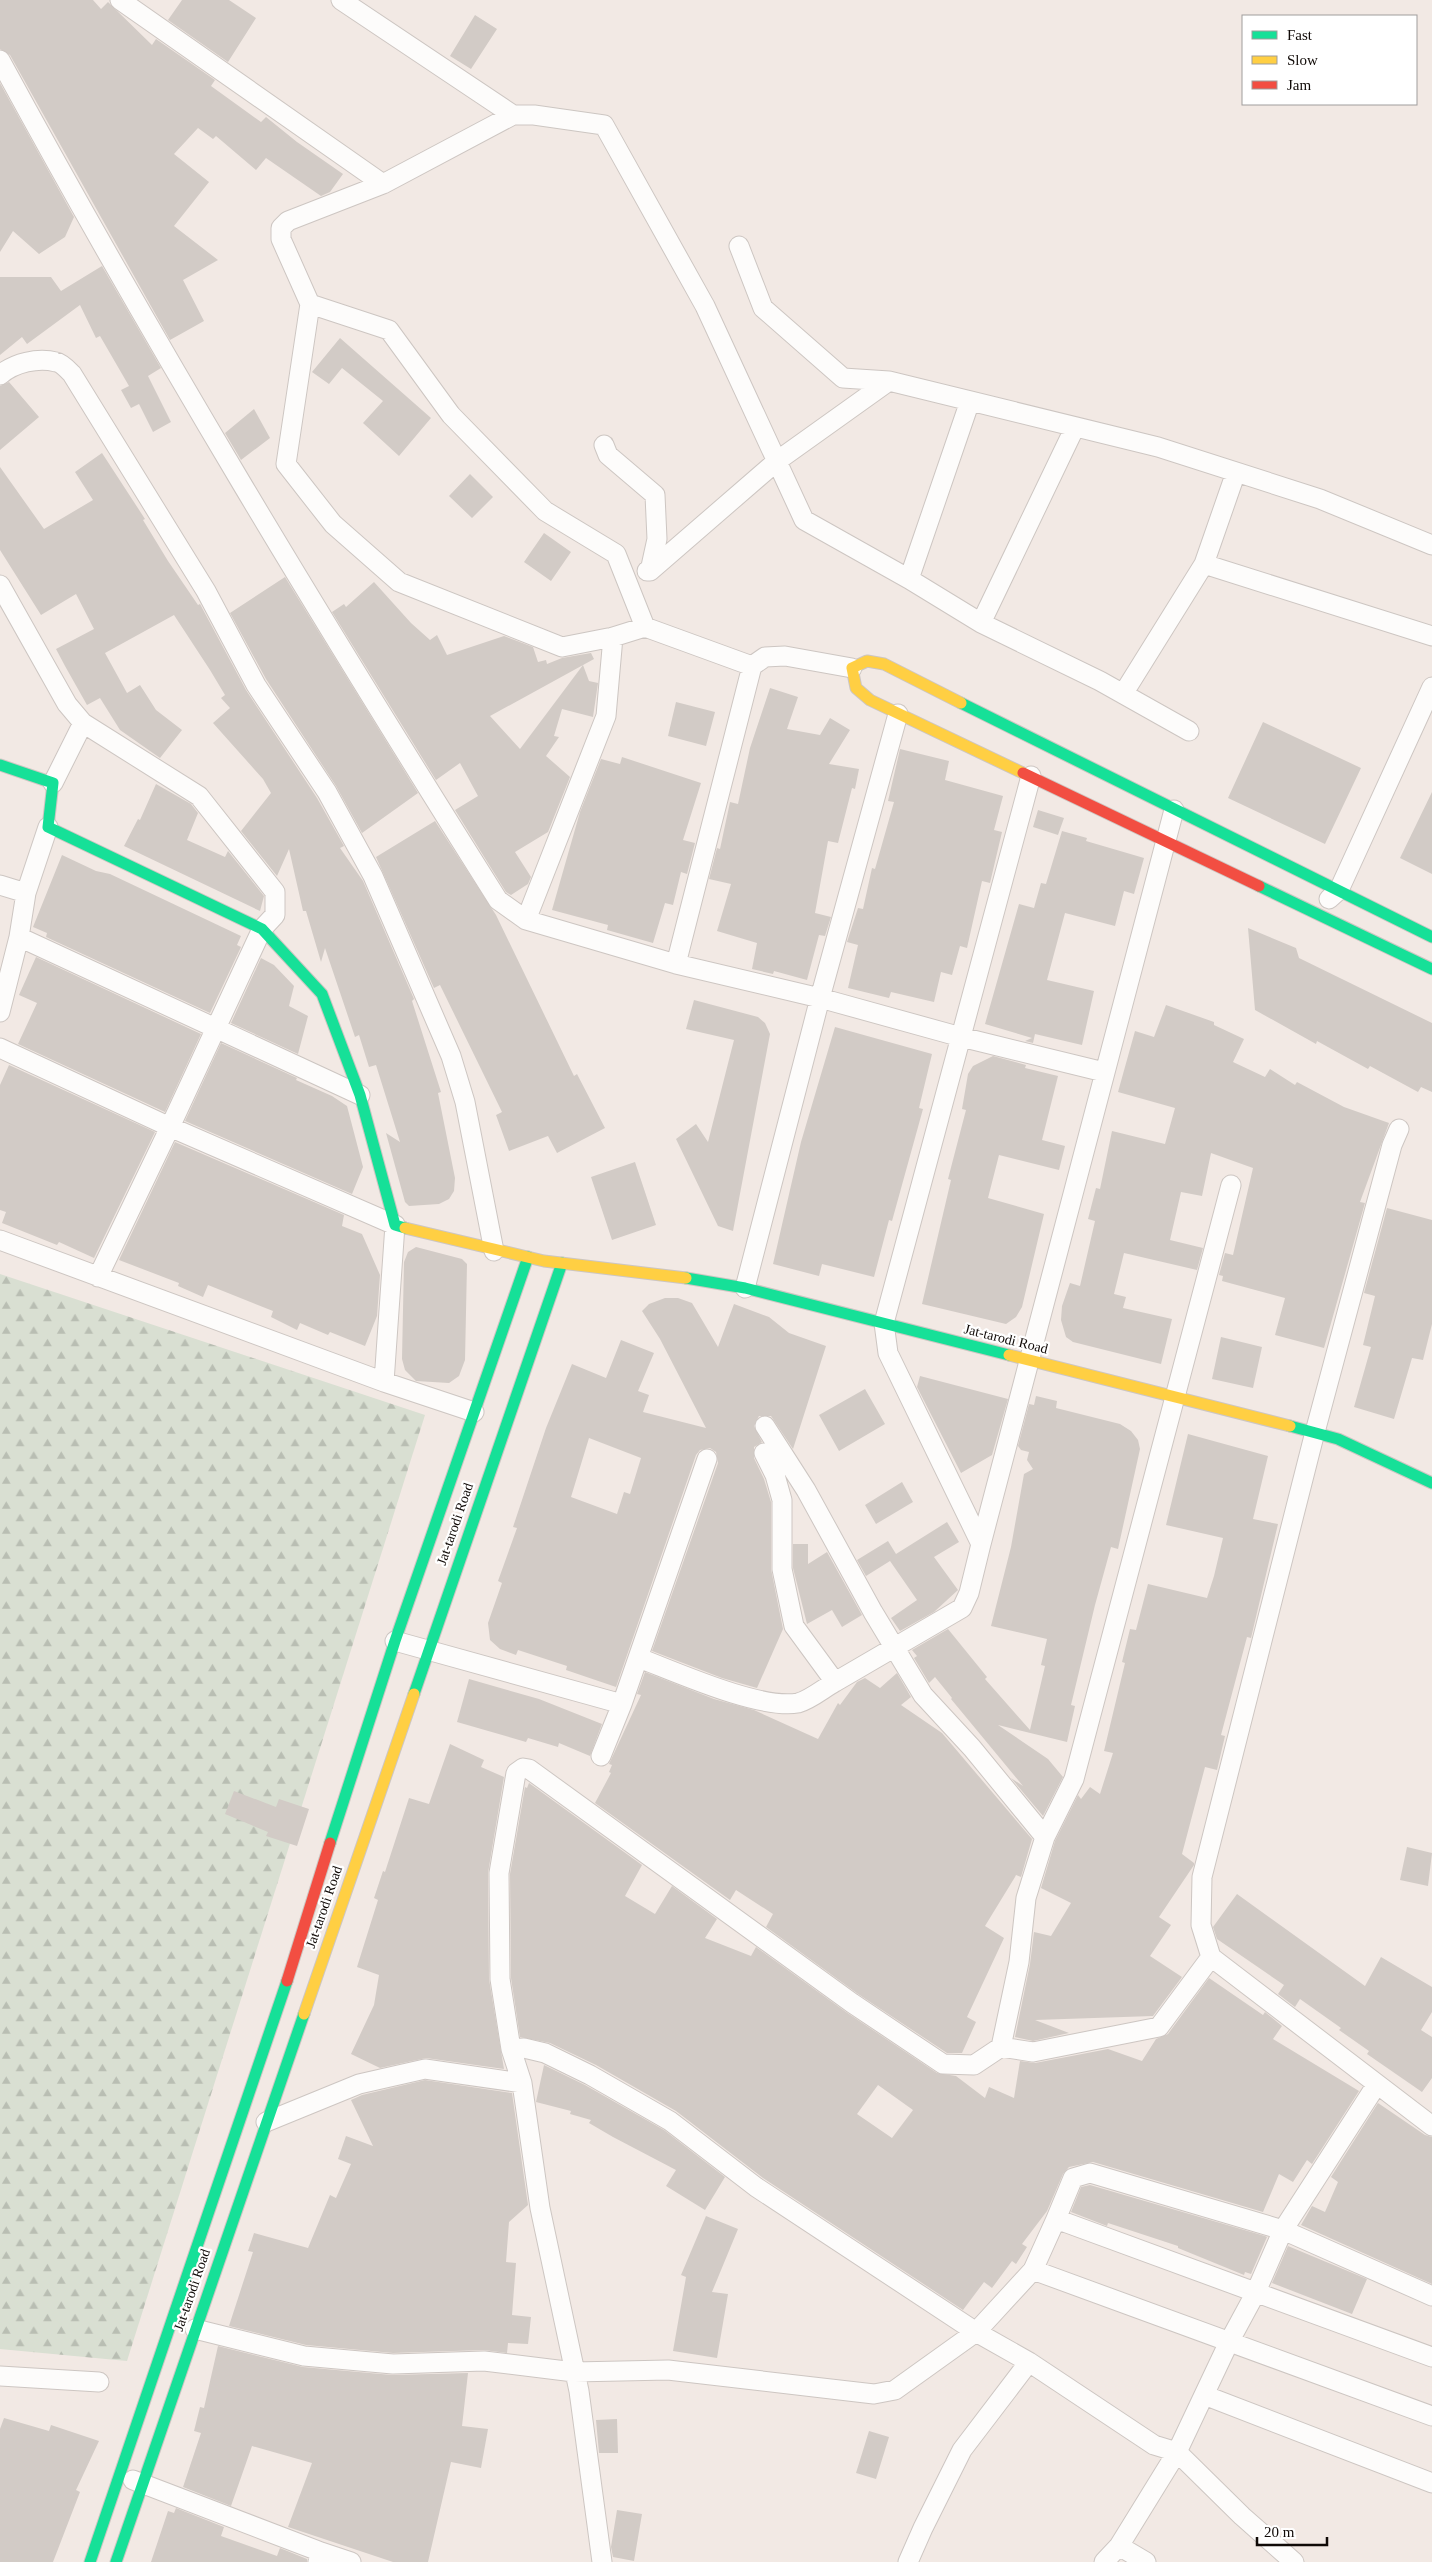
<svg xmlns="http://www.w3.org/2000/svg" width="1432" height="2562" viewBox="0 0 1432 2562" font-family="Georgia,serif">
<defs>
<pattern id="forest-firs" width="22" height="20" patternUnits="userSpaceOnUse" patternTransform="scale(1.25)"><rect width="22" height="20" fill="#d9dfd2"/><path d="M5 1l3.5 6h-7zM16 11l3.5 6h-7z" fill="#b9beb3"/></pattern>
</defs>
<rect width="100%" height="100%" fill="#f2e9e4"/>
<path fill="url(#forest-firs)" d="M0 1274 425 1415 127 2361 0 2349Z"/>
<path fill="#d2cbc6" fill-rule="evenodd" d="M0 0H93L101 9 108 2 152 45 156 39 215 80 211 86 261 122 266 117 297 142 343 174 330 192 321 196 266 158 256 170 216 136 213 139 198 128 174 154 209 182 174 226 218 260 183 280 204 321 170 340 10 55 0 49Z
M182 0H229L256 18 228 62 168 20Z
M475 15 497 29 471 69 450 56Z
M0 83 74 217 65 237 39 254 13 231 0 252Z
M102 266 161 368 148 376 171 422 153 432 139 404 131 408 121 390 129 386 100 336 96 338 80 305 27 344 22 337 0 355V277H51L61 291Z
M340 338 431 418 399 456 363 423 383 401 342 368 329 384 312 372Z
M9 382 39 417 0 450V386Z
M254 409 270 438 241 460 225 433Z
M102 453 145 519 143 520 168 561 198 605 200 604 246 690 317 798 344 846 340 848 363 881 414 999 412 1001 441 1092 438 1093 455 1178 454 1191 449 1199 439 1204 409 1206 405 1202 386 1133 400 1142 376 1065 369 1067 359 1035 355 1037 325 948 321 962 306 911H303L289 849 277 876 241 831 271 793 263 779 213 723 230 708 221 698 225 695 210 670 174 615 105 653 127 693 140 685 156 710 182 730 160 758 120 730 100 698 87 705 65 666 56 649 94 629 76 594 41 615 0 550V467L44 529 93 500 75 472Z
M470 474 493 497 472 518 449 496Z
M544 533 571 552 551 581 524 562Z
M285 577 418 793 362 833 336 786 266 679 230 613Z
M374 582 411 623 430 640 437 635 447 655 504 636 533 647 538 662 546 660 547 664 562 658 591 653 594 659 490 716 520 749 583 665 589 681 598 683 593 717 562 709 554 736 559 737 546 756 570 777 548 832 515 852 531 877 528 884 511 895 506 892 455 810 478 796 460 763 436 780 332 612 344 604 346 607Z
M770 688 798 697 787 729 820 735 830 718 850 730 829 764 859 769 855 789 852 788 838 843 828 841 815 913 831 917 825 936 819 935 807 980 774 971 773 974 752 969 757 943 717 931 731 884 709 879 717 848 720 849 730 802 738 804 750 748Z
M676 702 715 712 706 746 668 736Z
M1263 722 1361 768 1325 844 1228 798Z
M900 749 949 761 945 780 1003 796 994 830 1002 832 990 883 982 881 967 948 960 946 952 975 941 972 934 1002 891 992 889 998 848 988 858 945 847 942 858 908 863 909 872 868 875 869 894 802 888 801Z
M622 757 701 783 683 840 695 843 687 874 681 872 673 905 665 903 653 943 607 930 608 925 552 910 580 812 601 759 620 764Z
M156 784 191 804 198 813 187 840 225 857 228 851 264 896 260 911 124 846 138 819 140 820Z
M1432 792V874L1400 858Z
M1038 810 1064 818 1058 835 1033 827Z
M435 821 496 915 574 1076 577 1074 605 1128 557 1153 548 1136 509 1151 496 1115 502 1112 440 985 434 988 376 857Z
M1062 831 1087 838 1086 841 1144 858 1134 894 1124 891 1115 926 1065 913 1047 980 1094 991 1082 1045 1035 1034 1033 1043 1025 1041 1032 1038 985 1024 1019 904 1034 908 1041 883 1046 884Z
M62 855 96 871 110 874 241 936 237 945 241 947 210 1013 46 937 47 933 33 927Z
M1248 928 1296 948 1299 958 1432 1023V1092L1421 1087 1418 1092 1370 1066 1368 1069 1317 1041 1316 1044 1255 1010Z
M36 957 201 1034 165 1112 18 1044 37 1003 19 995Z
M261 958 274 965 294 986 289 1006 308 1016 298 1054 231 1023Z
M694 1000 758 1017 765 1023 770 1034 733 1231 718 1226 676 1139 696 1124 708 1142 734 1040 686 1029Z
M1166 1005 1214 1022V1025L1244 1039 1233 1062 1265 1077 1270 1069 1295 1085 1297 1082 1344 1107 1389 1123 1360 1202 1365 1203 1324 1348 1275 1335 1285 1298 1222 1281 1223 1276 1219 1275 1225 1253 1233 1255 1253 1168 1211 1153 1202 1196 1181 1192 1170 1240 1203 1248 1197 1270 1124 1253 1114 1294 1126 1297 1123 1308 1172 1319 1161 1364 1073 1342 1066 1337 1061 1320 1062 1306 1070 1283 1080 1286 1095 1221 1088 1219 1096 1188 1100 1189 1112 1131 1165 1144 1175 1108 1118 1092 1135 1031 1154 1037Z
M835 1027 932 1054 919 1108 923 1109 892 1221 889 1220 874 1277 822 1264 819 1276 773 1264 801 1142Z
M221 1043 297 1078 296 1080 332 1096 347 1106 363 1167 352 1194 185 1121Z
M993 1056 1026 1065 1025 1068 1058 1076 1042 1140 1065 1146 1059 1170 999 1155 988 1198 1044 1214 1022 1307 1016 1317 1006 1324 922 1304 951 1180 948 1179 966 1110 962 1109 968 1074 973 1066Z
M9 1065 155 1132 94 1258 59 1242 57 1245 2 1223 6 1212 0 1210V1085Z
M175 1142 344 1215 342 1226 362 1234 380 1275 377 1316 365 1346 330 1332 328 1335 300 1323 297 1330 271 1317 273 1311 208 1285 203 1297 178 1286 179 1283 119 1260Z
M635 1162 656 1225 612 1240 591 1177Z
M1387 1208 1432 1220V1324L1423 1360 1412 1358 1394 1419 1354 1407 1371 1347 1363 1345 1375 1296 1364 1293Z
M416 1247 462 1259 467 1264 465 1360 459 1376 449 1383 416 1381 405 1370 402 1359 404 1262 408 1252Z
M665 1298H678L692 1303 718 1347 734 1304 769 1317 789 1333 826 1346 793 1449 771 1416H759L754 1426 762 1442 754 1447V1458L764 1479 771 1502V1569L783 1629 757 1688 722 1678 652 1651 718 1463 716 1452 710 1448 700 1450 696 1455 616 1687 566 1670 567 1666 518 1650 516 1655 500 1649 490 1640 488 1623 502 1583 498 1581 517 1528 513 1527 546 1428 572 1364 606 1378 621 1340 654 1353 638 1391 649 1395 643 1412 706 1428 660 1339 642 1311 649 1304ZM589 1438 641 1458 630 1494 624 1492 617 1514 571 1497Z
M1221 1337 1262 1347 1253 1388 1212 1379Z
M920 1376 1008 1399 992 1455 961 1473 917 1387Z
M865 1389 885 1424 839 1451 819 1415Z
M1036 1396 1057 1401 1056 1408 1120 1424 1131 1431 1138 1440 1140 1449 1118 1549 1111 1547 1095 1605 1071 1705 1075 1706 1067 1742 998 1725 1048 1759 1063 1777 1043 1816 1011 1778 1023 1786 951 1699 952 1698 935 1677 929 1683 914 1658 917 1656 912 1650 948 1629 987 1677 985 1679 1030 1730 1045 1666 1041 1665 1047 1639 991 1626 1011 1547 1024 1474 1033 1469 1027 1460 1029 1452 1021 1450 1018 1446 1029 1404 1034 1405Z
M1188 1434 1268 1456 1253 1519 1278 1524 1251 1638 1247 1637 1221 1735 1225 1736 1217 1770 1205 1767 1182 1854 1194 1863V1865L1159 1917 1171 1925 1150 1956 1182 1977 1153 2016 1035 2020 1069 2033 1033 2041 1015 2037 1030 1964 1034 1932 1051 1936 1071 1903 1041 1888 1055 1841 1078 1795 1081 1799 1090 1787 1100 1794 1113 1753 1104 1751 1125 1663 1122 1662 1130 1629 1136 1630 1148 1584 1207 1598 1214 1576 1223 1538 1166 1525Z
M902 1482 913 1502 876 1524 865 1505Z
M947 1522 959 1542 934 1557 958 1590 934 1612 900 1631 891 1618 917 1600 890 1561 866 1576 857 1560 888 1541 896 1554Z
M793 1544H808V1564L827 1552 862 1615 842 1627 832 1610 807 1624 793 1568Z
M645 1672 714 1699 754 1710 818 1739 838 1703 840 1705 857 1682 865 1678 880 1688 897 1673 911 1697 901 1705 942 1733 1032 1839 1021 1877 1016 1875 1015 1877 985 1926 1004 1938 967 2017 976 2022 962 2053H947L858 1994 766 1927 773 1914 736 1890 730 1900 595 1803 611 1773 609 1772 612 1765 609 1764 641 1695 637 1694Z
M469 1679 539 1699 602 1724 590 1756 559 1743 558 1747 528 1738 526 1742 457 1722Z
M450 1744 484 1760 481 1767 504 1777 488 1873 489 1979 504 2069 426 2058 380 2068 351 2054 374 2005 379 1975 357 1967 378 1900 374 1898 383 1871 385 1872 409 1798 429 1804Z
M529 1783 642 1865 625 1896 655 1914 672 1886 717 1919 705 1938 751 1956 756 1947 846 2012 937 2073 956 2076 985 2098 989 2087 1014 2098 1020 2061 1035 2063 1108 2049 1142 2061 1156 2039 1168 2034 1209 1978 1263 2015 1265 2012 1282 2026 1273 2039 1359 2091 1312 2164 1307 2160 1293 2182 1279 2174 1263 2212 1093 2162 1069 2167 1063 2174 1047 2211 1022 2244 1027 2247 1016 2264 1012 2261 992 2288 984 2282 963 2310 763 2178 676 2111 596 2065 550 2043 520 2037 511 1978 510 1874 525 1787 527 1788ZM878 2085 913 2110 892 2138 857 2114Z
M234 1791 276 1807 279 1799 309 1809 297 1846 266 1836 268 1832 225 1814Z
M1407 1847 1432 1853 1428 1886 1400 1880Z
M1237 1894 1365 1986 1381 1957 1432 1987V2012L1421 2030 1432 2037V2078L1422 2092 1367 2054 1369 2051 1339 2030 1341 2028 1300 1999 1295 2007 1278 1994 1284 1985 1217 1939 1213 1927Z
M544 2065 585 2085 664 2130 725 2177 705 2210 666 2186 676 2170 613 2137 589 2123 591 2120 570 2114 571 2111 536 2102Z
M425 2080 512 2093 528 2205 509 2222 506 2262 516 2263 512 2315 531 2317 528 2344 508 2343 507 2353 484 2350 393 2353 306 2345 229 2326 253 2252 248 2251 254 2233 308 2248 330 2195 336 2198 351 2164 338 2159 346 2136 373 2146 351 2100 362 2095Z
M1378 2103 1425 2135 1432 2137V2284L1301 2225 1312 2206 1325 2212 1338 2182 1331 2177Z
M1090 2185 1265 2236 1267 2237 1251 2274 1245 2272 1244 2275 1178 2248V2246L1108 2223 1107 2226 1071 2212 1081 2187Z
M706 2216 738 2229 712 2292 728 2294 717 2358 673 2351 686 2277 681 2275Z
M1288 2246 1367 2279 1352 2314 1272 2283Z
M218 2346 303 2367 392 2375 468 2373 462 2426 488 2429 481 2468 451 2462 428 2562H393L288 2527 312 2463 252 2446 231 2506 183 2487 201 2433 194 2431 200 2407 204 2408Z
M4 2418 49 2431 51 2425 99 2441 76 2490 80 2492 53 2562H0V2429Z
M617 2419 618 2453H599L596 2420Z
M869 2431 889 2437 876 2479 856 2473Z
M176 2508 224 2527 221 2536 277 2556 280 2548 307 2559V2562H151L168 2511 174 2513Z
M617 2510 642 2514 634 2561 613 2557 611 2547Z"/>
<g fill="none" stroke-linecap="round" stroke-linejoin="round">
<defs>
<path id="street" d="M120 0 383 184
M341 0 513 115
M0 60C155 346 324 624 498 900L526 920 676 964 820 998 745 1288
M739 246 763 308 843 378 889 381 1158 447 1320 499 1432 545
M310 304 286 464 333 524 399 582 562 647 613 637 645 627 752 666
M0 375C14 363 38 357 56 362 62 363 68 370 72 374L206 591 256 685 327 792 373 876 451 1056 465 1102 494 1251
M970 401 909 579 981 623 1100 681 1189 731
M604 445 608 455 655 495 657 539 650 571H647
M1204 564 1432 636
M650 571 777 461 889 381
M0 585 67 704 83 723
M981 623 1075 427
M645 627 616 554 545 511 451 415 389 330 310 304 281 239V228L288 221 383 184 513 115H534L604 125 705 306 804 520 909 579
M1123 694 1204 564 1236 472
M898 714 820 998 961 1037 1104 1072
M1031 776 884 1323 888 1353 981 1544 1174 810
M0 885 26 893 19 937 0 1012
M26 893 48 827
M1329 899 1339 890 1432 687
M526 920 606 716 613 637
M19 937 360 1095
M676 964 752 666 765 657 785 656 852 668
M0 1048 170 1127 262 929 275 915V892L199 796 83 723 53 783
M1399 1129 1392 1145 1315 1432 1202 1877 1201 1925 1211 1957 1432 2126
M0 1240 384 1382 395 1225 170 1127 98 1277
M384 1382 474 1412
M765 1426 806 1490 873 1612 923 1695 972 1748 1045 1837
M764 1453 775 1475 782 1500V1569L794 1626 835 1682 962 1608 969 1593 981 1544
M395 1641 622 1704 707 1459
M639 1658C676 1672 760 1710 798 1703 810 1700 824 1688 835 1682
M601 1756 622 1704
M1001 2047 1033 2052 1159 2027 1211 1957
M511 2049 524 2048 545 2053 590 2075 670 2121 756 2187 976 2332 1029 2362 1154 2445 1177 2452 1242 2516 1294 2562
M266 2122 359 2084 425 2069 522 2083
M1056 2219 1073 2178 1090 2173 1283 2230 1432 2296
M1033 2270 1432 2416
M195 2329 304 2356 393 2364 484 2361 574 2372 668 2370 874 2394 895 2390 976 2332 1033 2270 1056 2219 1432 2357
M0 2376 99 2382
M1204 2395 1432 2483
M133 2480 321 2552 318 2562
M1119 2546 1146 2562
M321 2552 351 2562
M602 2562 579 2391 540 2208 522 2083 511 2049 500 1979 499 1873 516 1773 523 1768 529 1769 852 2003 943 2064 974 2065 1001 2047 1019 1962 1026 1898 1045 1837 1074 1779 1231 1185
M908 2562 923 2528 962 2450 1029 2362
M1104 2562 1119 2546 1177 2452 1229 2342 1255 2294 1283 2230 1377 2084"/>
<path id="fast" d="M961 703 1432 937
M0 765 53 783 48 827 262 929 322 994 360 1095 395 1225 405 1228
M1259 886 1432 969
M686 1278 745 1288 1009 1355
M1290 1426 1338 1439 1432 1483
M414 1694 562 1263
M330 1843 395 1641 528 1257
M90 2562 287 1981
M116 2562 304 2014"/>
<path id="slow" d="M961 703 884 664 867 661 852 668 856 688 870 700 1023 773
M405 1228 544 1261 686 1278
M1009 1355 1290 1426
M304 2014 414 1694"/>
<path id="jam" d="M1023 773 1259 886
M287 1981 330 1843"/>
</defs>
<use href="#street" stroke="#cdc6c2" stroke-width="21"/>
<use href="#fast" stroke="#cdc6c2" stroke-width="13"/>
<use href="#slow" stroke="#cdc6c2" stroke-width="13"/>
<use href="#jam" stroke="#cdc6c2" stroke-width="13"/>
<use href="#street" stroke="#fdfcfb" stroke-width="19"/>
<use href="#fast" stroke="#16e098" stroke-width="11"/>
<use href="#slow" stroke="#ffcf43" stroke-width="11"/>
<use href="#jam" stroke="#f24e42" stroke-width="11"/>
</g>
<g text-anchor="middle" dominant-baseline="central" stroke-width="4.5" stroke-linejoin="round" paint-order="stroke">
<g font-size="14" fill="#100a07" stroke="#fff">
<text transform="translate(1006 1339) rotate(14)">Jat-tarodi Road</text>
<text transform="translate(455 1524) rotate(-71)">Jat-tarodi Road</text>
<text transform="translate(324 1907) rotate(-71)">Jat-tarodi Road</text>
<text transform="translate(192 2290) rotate(-71)">Jat-tarodi Road</text>
</g>
</g>
<rect x="1242" y="15" width="175" height="90" fill="#ffffff" stroke="#9f9d9c"/>
<rect x="1252" y="31" width="25" height="8" fill="#16e098" stroke="#9f9d9c"/>
<text x="1287" y="40" font-size="15" fill="#100a07">Fast</text>
<rect x="1252" y="56" width="25" height="8" fill="#ffcf43" stroke="#9f9d9c"/>
<text x="1287" y="65" font-size="15" fill="#100a07">Slow</text>
<rect x="1252" y="81" width="25" height="8" fill="#f24e42" stroke="#9f9d9c"/>
<text x="1287" y="90" font-size="15" fill="#100a07">Jam</text>
<path d="M1257 2537v8h70v-8" fill="none" stroke="#100a07" stroke-width="2.5"/>
<text x="1264" y="2537" font-size="15" fill="#100a07" stroke="#ffffff" stroke-width="4" paint-order="stroke">20 m</text>
</svg>
